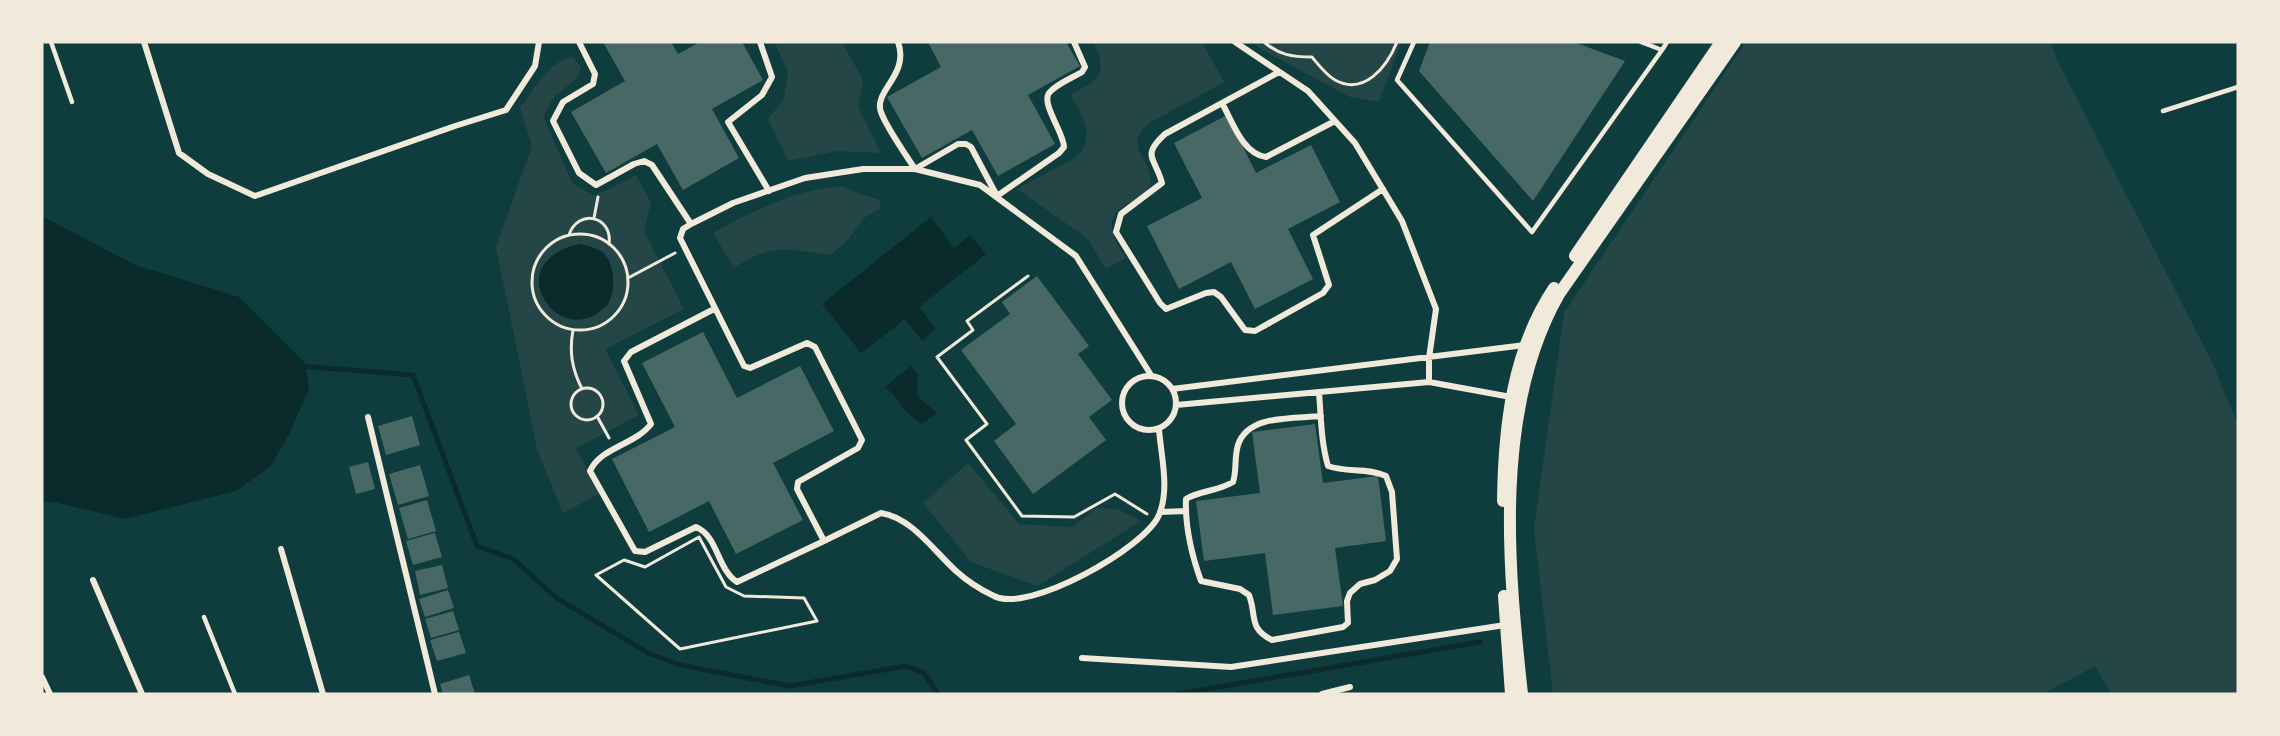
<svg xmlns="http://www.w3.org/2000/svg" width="2280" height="736" viewBox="0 0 2280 736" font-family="'Libre Baskerville',serif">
<rect width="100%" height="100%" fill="#0f3d3e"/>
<path fill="#244646" d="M774 42H842L863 80 858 107 881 153 836 151 788 161 768 119 784 99 788 72Z
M1093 42H1202L1224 82 1148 124C1121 149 1155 161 1150 184 1145 204 1109 202 1112 228 1113 238 1121 250 1126 258L1106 269 1087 238 1017 189 1078 156C1096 134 1082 115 1070 95 1097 80 1110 75 1093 42Z
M1251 42H1401L1379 102 1350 97 1264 51Z
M1746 42H2051L2056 58 2213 364 2238 425V694H2111L2095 666 2043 694H1553L1534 529 1564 313Z
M573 57 581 67 576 79 554 97 543 116 572 183 595 196 636 175 651 203 644 231 684 309 605 349 639 415 576 448 599 494 563 513 537 449 496 247 532 146 520 108C534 89 549 61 573 57Z
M844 186C855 194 866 195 879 200L881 208 864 218 847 241 830 255C788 249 771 243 734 268L713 233C755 210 795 189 844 186Z
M968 463 1019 524 1073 527 1096 508 1118 509 1141 521 1037 586 971 562 923 503Z"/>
<path fill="#0a2a2b" d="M42 216 135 265 239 297 305 363 309 389 289 434 271 466 236 491 125 519 54 502H42Z
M931 217 954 248 970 235 986 254 919 307 936 329 922 341 905 319 861 353 822 304Z
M580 244C588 246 600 248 605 255 615 267 616 290 608 304 606 307 601 310 598 313 580 326 557 319 546 302 526 272 551 249 580 244Z
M911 366 918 375 917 396 937 413 922 424 904 410 893 394 885 387Z"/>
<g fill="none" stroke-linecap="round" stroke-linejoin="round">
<path stroke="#0a2a2b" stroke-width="5" d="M299 366 413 375 477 546 513 559 558 599 648 653 680 665 790 686 906 666 924 673 938 694
M1178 694 1480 642"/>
</g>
<path fill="#486865" d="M603 42H671L678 54 700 42H742L763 80 712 109 739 158 683 190 657 144 606 173 571 112 625 81Z
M928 42H1066L1080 66 1028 95 1055 144 998 176 972 130 922 158 887 97 941 67Z
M1430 42H1574L1625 61 1533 201 1419 71Z
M1227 115 1256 173 1311 145 1340 202 1288 229 1313 279 1255 309 1231 262 1179 289 1147 226 1202 198 1174 143Z
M1037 276 1089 346 1078 354 1112 400 1089 417 1106 440 1033 494 994 441 1016 424 961 350 1010 314 1002 302Z
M703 332 737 398 800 366 834 431 773 463 803 520 736 554 709 501 649 532 612 459 675 427 642 363Z
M412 416 420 445 386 455 378 426Z
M1315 424 1323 483 1378 476 1386 541 1335 548 1343 606 1273 615 1265 553 1204 561 1196 501 1260 493 1252 432Z
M368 462 375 489 356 494 349 467Z
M420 465 429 496 398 505 389 474Z
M427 500 436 531 408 539 399 508Z
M435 533 442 557 413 565 406 541Z
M442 565 448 588 420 595 415 571Z
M448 590 454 608 425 617 419 599Z
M453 611 459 630 431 638 425 619Z
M459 632 466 653 437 661 430 640Z
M469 675 475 694H443L440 684Z"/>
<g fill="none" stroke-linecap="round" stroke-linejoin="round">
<path stroke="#f1e9da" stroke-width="3" d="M1264 42C1279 55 1292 57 1312 57 1318 64 1326 75 1335 80 1364 96 1387 67 1397 42
M594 218 598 197
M532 282a48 48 0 1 1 96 0a48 48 0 1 1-96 0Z
M569 235C578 208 613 216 609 244
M1028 276 967 321 973 330 937 357 987 424 966 440 1022 516 1074 517 1115 494 1147 514
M628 278 675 253
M573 330C569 352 572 369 582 389
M571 404a16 16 0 1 1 32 0a16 16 0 1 1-32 0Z
M597 416 609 438
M699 537 726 587 744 596 804 598 817 621 680 649 596 575 624 560 645 567Z"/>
<path stroke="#f1e9da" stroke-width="4.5" d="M51 42 72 102
M1414 42 1397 80 1532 232 1662 50
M1641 42 1662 50 1667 42
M2163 111 2238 87
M204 617 235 694"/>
<path stroke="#f1e9da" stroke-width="6" d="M144 42 179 153 208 174 255 196 455 126 506 110 535 66 539 42
M579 42 595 74 593 84 563 102 553 121 579 173 596 185 634 164 644 161 652 165 691 224
M760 42 772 77 762 95 728 122 769 191
M898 42C910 75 873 91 881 112 886 127 906 155 915 169L958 144H966L971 147 997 196 1059 153 1064 147C1064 133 1041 104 1049 93 1056 84 1072 78 1082 72L1085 67 1074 42
M1235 42 1308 91 1355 143 1402 221 1436 309 1429 358V382
M1279 72 1165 134C1141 156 1155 157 1162 183L1121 214 1116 232 1160 303 1166 309 1206 293 1214 292 1221 297 1245 330 1255 331 1323 293 1329 285 1313 235 1383 189
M1223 105C1233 123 1243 154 1266 157L1335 121
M714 309 631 352 624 361 651 424C635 445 601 447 590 471L635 551 645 552 696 527C718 536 717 569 737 582L824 541 797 489 798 482 858 448 862 440 815 347 807 343 750 368 744 366 680 238 683 229 691 224 733 203 805 178 863 169H915L980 185 1076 256 1151 375
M1122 403a27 27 0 1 1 54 0a27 27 0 1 1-54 0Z
M1172 389 1525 345
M1319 392C1321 417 1321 442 1328 466 1347 473 1367 467 1386 476L1392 492 1397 559 1390 571 1375 580 1360 584 1350 593 1347 601 1348 623 1343 627 1272 640C1248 628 1257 616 1249 595L1240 589 1201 581C1192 556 1185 526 1186 499 1201 490 1216 492 1233 482 1237 470 1234 458 1238 445 1248 414 1294 419 1321 416
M1176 405 1429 382 1511 397
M368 417 435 694
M1160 512 1186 511
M824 541 881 513C912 518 933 550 956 571 966 580 981 590 994 596 1028 614 1145 548 1159 515 1170 489 1161 456 1159 429
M281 549 323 694
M93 580 142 694
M1082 658 1231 667 1505 625
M42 677 50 694
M1322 694 1350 687"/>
<path stroke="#f1e9da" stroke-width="12" d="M1575 256 1721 42
M1503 501C1504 427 1512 351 1554 288
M1504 596 1511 694
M1522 694C1508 567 1493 410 1559 294L1735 42"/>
</g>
<rect width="2280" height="736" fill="none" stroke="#f1e9da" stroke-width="87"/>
</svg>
